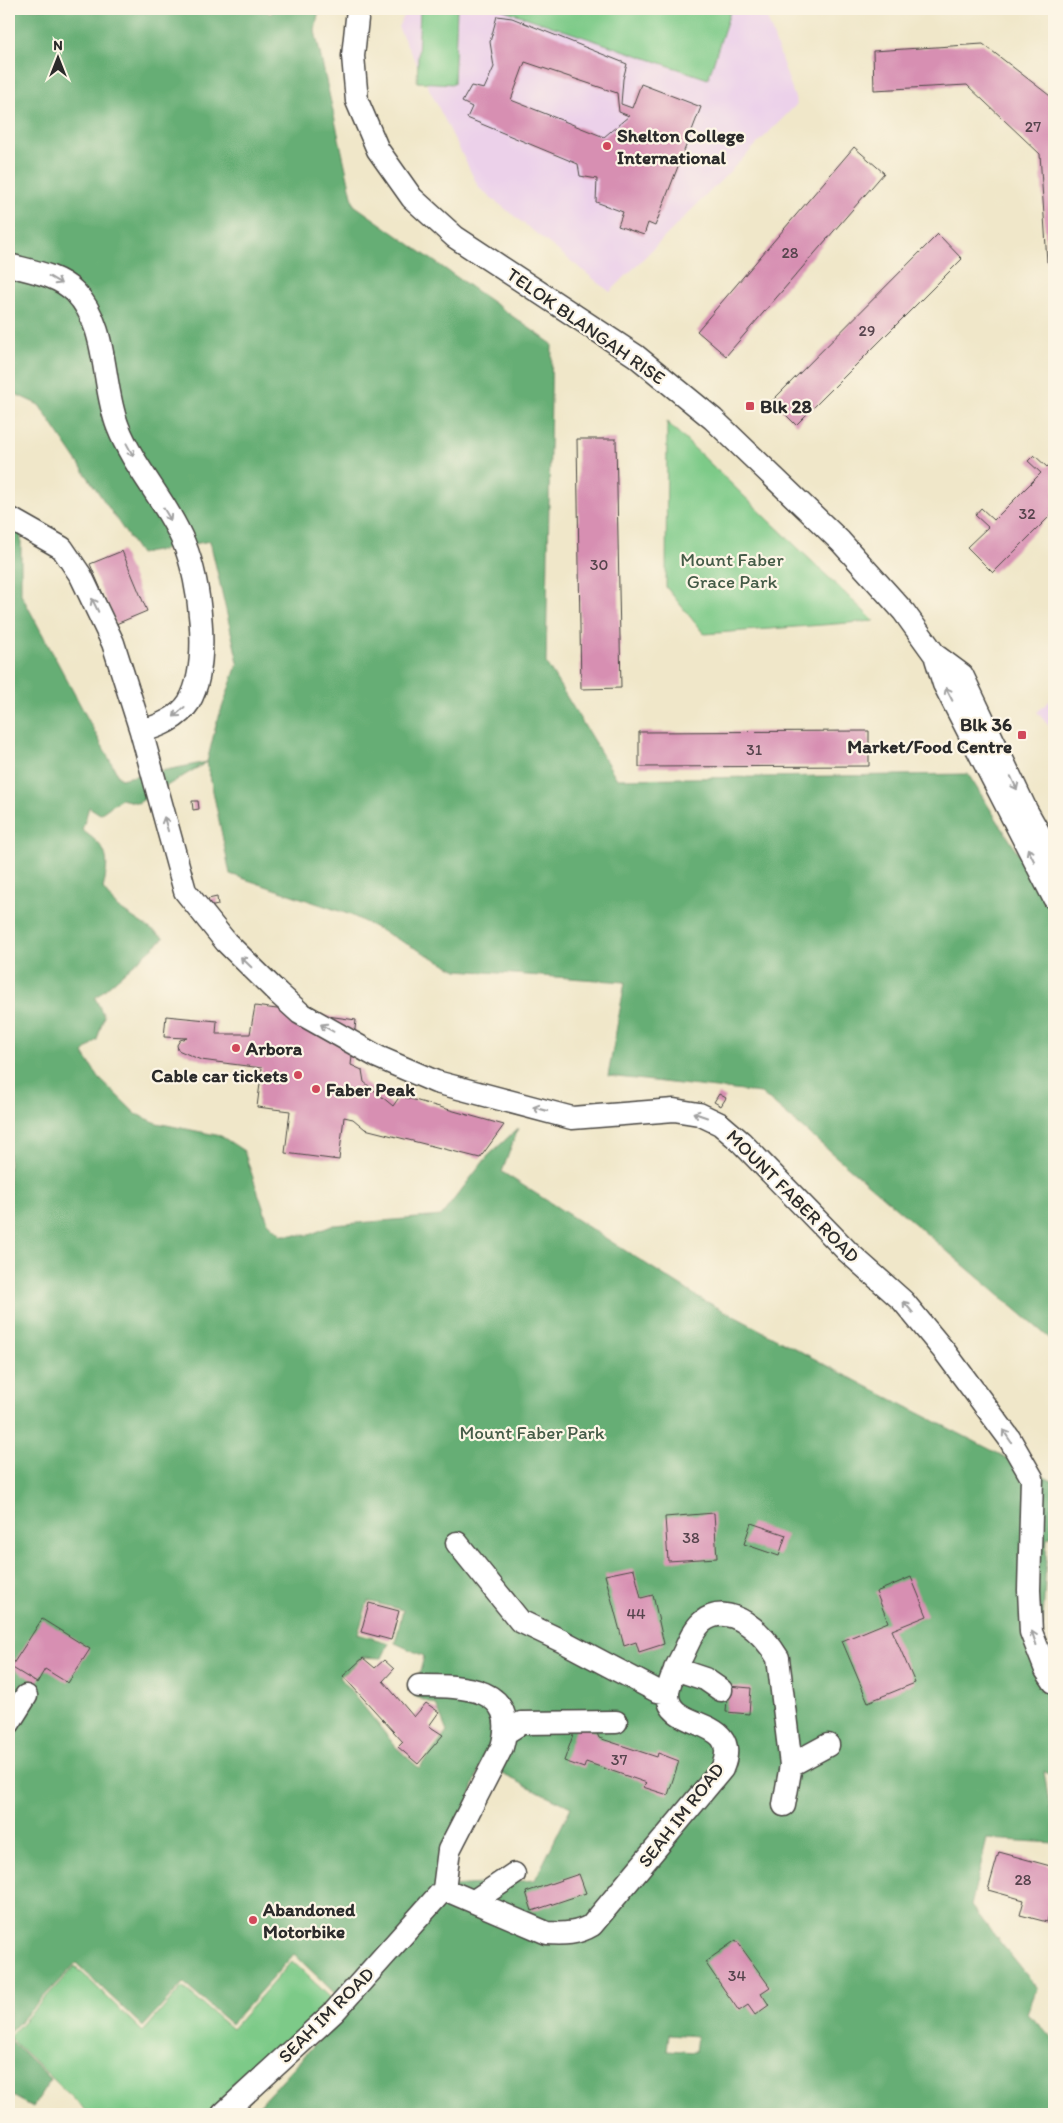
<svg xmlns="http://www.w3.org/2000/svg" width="1063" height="2123" viewBox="0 0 1063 2123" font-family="Itim,sans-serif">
<rect width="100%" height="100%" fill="#fcf5e5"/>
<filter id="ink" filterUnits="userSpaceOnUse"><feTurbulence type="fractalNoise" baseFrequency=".02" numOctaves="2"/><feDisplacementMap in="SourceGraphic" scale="10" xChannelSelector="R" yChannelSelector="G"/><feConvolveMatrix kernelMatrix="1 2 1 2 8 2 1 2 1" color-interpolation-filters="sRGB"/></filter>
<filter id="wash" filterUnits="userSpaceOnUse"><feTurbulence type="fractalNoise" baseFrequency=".0096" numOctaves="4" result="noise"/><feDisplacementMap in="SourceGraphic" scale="20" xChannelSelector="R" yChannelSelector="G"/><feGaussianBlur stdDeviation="1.12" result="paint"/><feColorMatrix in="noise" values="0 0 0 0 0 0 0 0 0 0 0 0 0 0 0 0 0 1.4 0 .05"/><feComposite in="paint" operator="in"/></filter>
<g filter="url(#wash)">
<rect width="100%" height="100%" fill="#f0e7c9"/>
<path fill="#ecd1ea" d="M408 9H764L797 104 610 292 479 188 398 27Z
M1054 697V732L1037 712Z"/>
<path fill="#7dca88" stroke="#547a5a" d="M420 9H457L454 84 417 82Z
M501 9H731L708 79Z
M667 422 874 621 704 634 666 587Z
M292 1961 331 1998 220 2114H90L9 2037 75 1966 143 2032 182 1987 232 2029Z"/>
<path fill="#66ae74" stroke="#486c50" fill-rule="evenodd" d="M9 9H260L271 14 274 9H319L315 31 354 205 552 344 546 663 617 779 968 774 1054 910V1342L761 1093 608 1076 625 982 457 970 351 915 230 874 207 762 138 803 121 799 100 814 89 807 82 830C109 849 110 857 103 889L117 907 164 938 95 998 104 1016 97 1040 83 1053 99 1078 136 1114 157 1123 221 1136 244 1151 268 1222 282 1235H309L334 1225 441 1216 487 1157 518 1128 502 1172 698 1297 866 1386 1054 1482V1536L1047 1538 1042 1645 1054 1658V1778L1044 1771 1050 1810 1054 1811V1843L987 1839 971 1906 1037 1988 1027 2014 1054 2039V2114H251L349 2007 294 1954 231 2024 183 1983 143 2027 76 1963 9 2033V545L21 510V594L120 779 207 762 216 725 238 662 210 541 140 554 39 405 9 391ZM368 1601 403 1610 395 1643 424 1656 414 1696 436 1705 447 1732 419 1768 396 1747 340 1677 363 1657 382 1658 389 1643 358 1634ZM481 1764 571 1807 535 1880 439 1887ZM669 2034 697 2036 695 2052 667 2050Z
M9 2039 51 2079 33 2107 9 2094Z"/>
<g id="blocks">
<path fill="#d78fb2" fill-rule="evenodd" d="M497 16 512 18 627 64 623 79 621 104 632 108 641 84 701 107 655 226 648 223 644 235 618 226 623 212 596 202 597 179 580 176 578 164 467 118 472 107 462 102 471 86 484 89 494 67 490 42ZM525 62 617 93 619 112 629 116 604 137 511 100Z
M983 44 1054 99V262H1047L1040 154 967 85 874 90 873 51Z
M854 147 884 173 726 356 697 331Z
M938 234 962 259 796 425 772 401Z
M577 439H616L621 688 581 689Z
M1034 455 1047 467 1054 460V512L993 573 967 547 988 527 975 515 981 508 994 520 1041 473 1028 461Z
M122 551 147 611 116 624 90 564Z
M869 731V766L639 767V732Z
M192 801H198L199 809 193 810Z
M217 897 218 905 209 907 208 899Z
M255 1006 356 1020 351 1065 362 1070 364 1082 393 1106 400 1096 504 1125 480 1158 365 1129 353 1119 344 1117 339 1160 285 1153 290 1111 257 1107 262 1068 201 1060 178 1050 177 1045 180 1040 187 1038 164 1037 166 1016 217 1021 216 1034H250Z
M719 1094 726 1098 721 1106 714 1102Z
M714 1513 717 1558 668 1561 665 1517Z
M751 1523 786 1535 779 1556 744 1544Z
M634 1569 641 1598 653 1595 664 1644 639 1652 636 1642 624 1646 605 1575Z
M911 1577 927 1616 892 1630 915 1683 868 1702 842 1641 888 1622 876 1592Z
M369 1603 399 1611 391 1640 361 1632Z
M42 1619 90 1649 68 1683 45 1669 37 1683 11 1667Z
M363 1658 375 1668 384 1660 394 1669 383 1681 414 1717 426 1703 439 1712 429 1726 443 1735 418 1764 398 1747 403 1742 343 1676Z
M728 1686 751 1688 749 1714 726 1712Z
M577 1724 597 1733 599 1738 657 1757 658 1753 679 1761 668 1795 643 1787 647 1783 586 1762 584 1768 564 1761Z
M999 1852 1054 1867V1907L1051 1906 1047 1922 1020 1915 1024 1900 988 1890Z
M579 1874 586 1893 532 1911 526 1892Z
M736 1940 770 1987 761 1993 769 2005 755 2015 748 2005 739 2011 705 1962Z"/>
</g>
</g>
<g filter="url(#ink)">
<use href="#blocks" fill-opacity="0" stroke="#494743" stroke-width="1"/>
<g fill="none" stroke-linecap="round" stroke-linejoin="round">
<defs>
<path id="minor" d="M358 9 353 56 357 101 378 150 412 198 455 237 636 356 713 419 840 541 904 612 935 655 962 675 1027 812 1054 860
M9 265C31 271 58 275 75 292 109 327 101 384 118 427 134 468 167 502 184 543 200 582 211 664 189 702 179 718 158 727 141 731
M9 518 62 548 81 576 113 643 141 731 185 891 226 942 278 993 300 1013 378 1057 436 1082 572 1118 674 1110 699 1114 720 1124 741 1142 848 1252 903 1301 945 1352 1009 1438 1032 1478 1029 1590 1031 1632 1046 1670 1054 1682
M935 655 944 684 1054 898
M457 1543 520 1621 564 1642 657 1691 668 1693
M675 1669 705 1679 721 1690
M9 1723 26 1696
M507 1732 521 1723 616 1722
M791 1765 828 1745
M444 1889 547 1933C564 1934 577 1934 592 1925L722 1769C745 1714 666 1733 668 1693 669 1680 677 1666 683 1654 688 1644 693 1630 702 1622 730 1599 765 1635 778 1658L791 1765 784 1805
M474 1901 514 1874
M223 2114 334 2012 444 1889 449 1850 502 1747C520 1685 461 1686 419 1686"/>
</defs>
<use href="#minor" stroke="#494743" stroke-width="25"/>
<use href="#minor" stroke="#fff" stroke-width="22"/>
</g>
<defs><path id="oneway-shaft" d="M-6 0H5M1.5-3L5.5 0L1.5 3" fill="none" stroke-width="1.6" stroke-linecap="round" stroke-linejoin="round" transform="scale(1.25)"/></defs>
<g stroke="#a0a0a0">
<use href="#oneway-shaft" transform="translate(55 280) rotate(31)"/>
<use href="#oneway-shaft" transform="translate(130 450) rotate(62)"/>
<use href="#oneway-shaft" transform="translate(167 514) rotate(59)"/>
<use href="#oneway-shaft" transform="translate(95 605) rotate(-116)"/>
<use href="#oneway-shaft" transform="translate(949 694) rotate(-117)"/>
<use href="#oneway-shaft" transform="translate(179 712) rotate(138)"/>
<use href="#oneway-shaft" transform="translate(1014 783) rotate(65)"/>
<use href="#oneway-shaft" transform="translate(166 824) rotate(-106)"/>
<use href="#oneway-shaft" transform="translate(1031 855) rotate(-117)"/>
<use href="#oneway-shaft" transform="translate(246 962) rotate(-136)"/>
<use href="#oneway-shaft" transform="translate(327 1028) rotate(-150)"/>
<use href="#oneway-shaft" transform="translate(540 1109) rotate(-165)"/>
<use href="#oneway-shaft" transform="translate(700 1115) rotate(-161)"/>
<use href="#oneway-shaft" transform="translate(908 1307) rotate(-130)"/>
<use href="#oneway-shaft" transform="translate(1007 1436) rotate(-124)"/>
<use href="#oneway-shaft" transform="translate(1034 1638) rotate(-109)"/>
</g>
</g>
<g fill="#d1495b" stroke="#fcf5e5" stroke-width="2">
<circle cx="607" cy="146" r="5"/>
<rect x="745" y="401" width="10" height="10" rx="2.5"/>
<rect x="1017" y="730" width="10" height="10" rx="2.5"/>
<circle cx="236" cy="1048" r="5"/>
<circle cx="298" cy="1075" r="5"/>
<circle cx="316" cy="1089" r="5"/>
<circle cx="253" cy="1920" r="5"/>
</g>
<g text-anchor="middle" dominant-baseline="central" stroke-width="4.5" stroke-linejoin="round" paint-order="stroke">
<g font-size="16" fill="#56444d">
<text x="1033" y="126">27</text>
<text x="790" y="252">28</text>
<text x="867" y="330">29</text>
<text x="1027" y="513">32</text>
<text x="599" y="564">30</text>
<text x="754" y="749">31</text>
<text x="691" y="1537">38</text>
<text x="636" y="1613">44</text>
<text x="619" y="1759">37</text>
<text x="1023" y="1879">28</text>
<text x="737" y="1975">34</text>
</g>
<g font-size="19" font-weight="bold" fill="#2b2b2b" stroke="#fcf5e5" text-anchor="start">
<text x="617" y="135">Shelton College<tspan x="617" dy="22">International</tspan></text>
<text x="760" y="406">Blk 28</text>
<text x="1012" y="724" text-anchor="end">Blk 36<tspan x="1012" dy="22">Market/Food Centre</tspan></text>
<text x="246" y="1048">Arbora</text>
<text x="288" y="1075" text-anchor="end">Cable car tickets</text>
<text x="326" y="1089">Faber Peak</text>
<text x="263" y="1909">Abandoned<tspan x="263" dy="22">Motorbike</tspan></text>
</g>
<g font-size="19" fill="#2b2b2b" stroke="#fcf5e5">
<text transform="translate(586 326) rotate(35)">TELOK BLANGAH RISE</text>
<text transform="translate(793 1196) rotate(45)">MOUNT FABER ROAD</text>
<text transform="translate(681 1815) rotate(-52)">SEAH IM ROAD</text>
<text transform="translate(326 2015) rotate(-45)">SEAH IM ROAD</text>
</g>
<g font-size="19" fill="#445b47" stroke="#fcf5e5">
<text x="732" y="559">Mount Faber<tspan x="732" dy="22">Grace Park</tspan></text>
<text x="532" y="1432">Mount Faber Park</text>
</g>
</g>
<rect width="1063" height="2123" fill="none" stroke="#fcf5e5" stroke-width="30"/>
<g transform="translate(58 58)" stroke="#fcf5e5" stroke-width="4" paint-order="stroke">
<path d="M0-4L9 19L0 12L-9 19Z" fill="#2b2b2b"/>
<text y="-8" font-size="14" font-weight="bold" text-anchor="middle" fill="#2b2b2b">N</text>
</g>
</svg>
